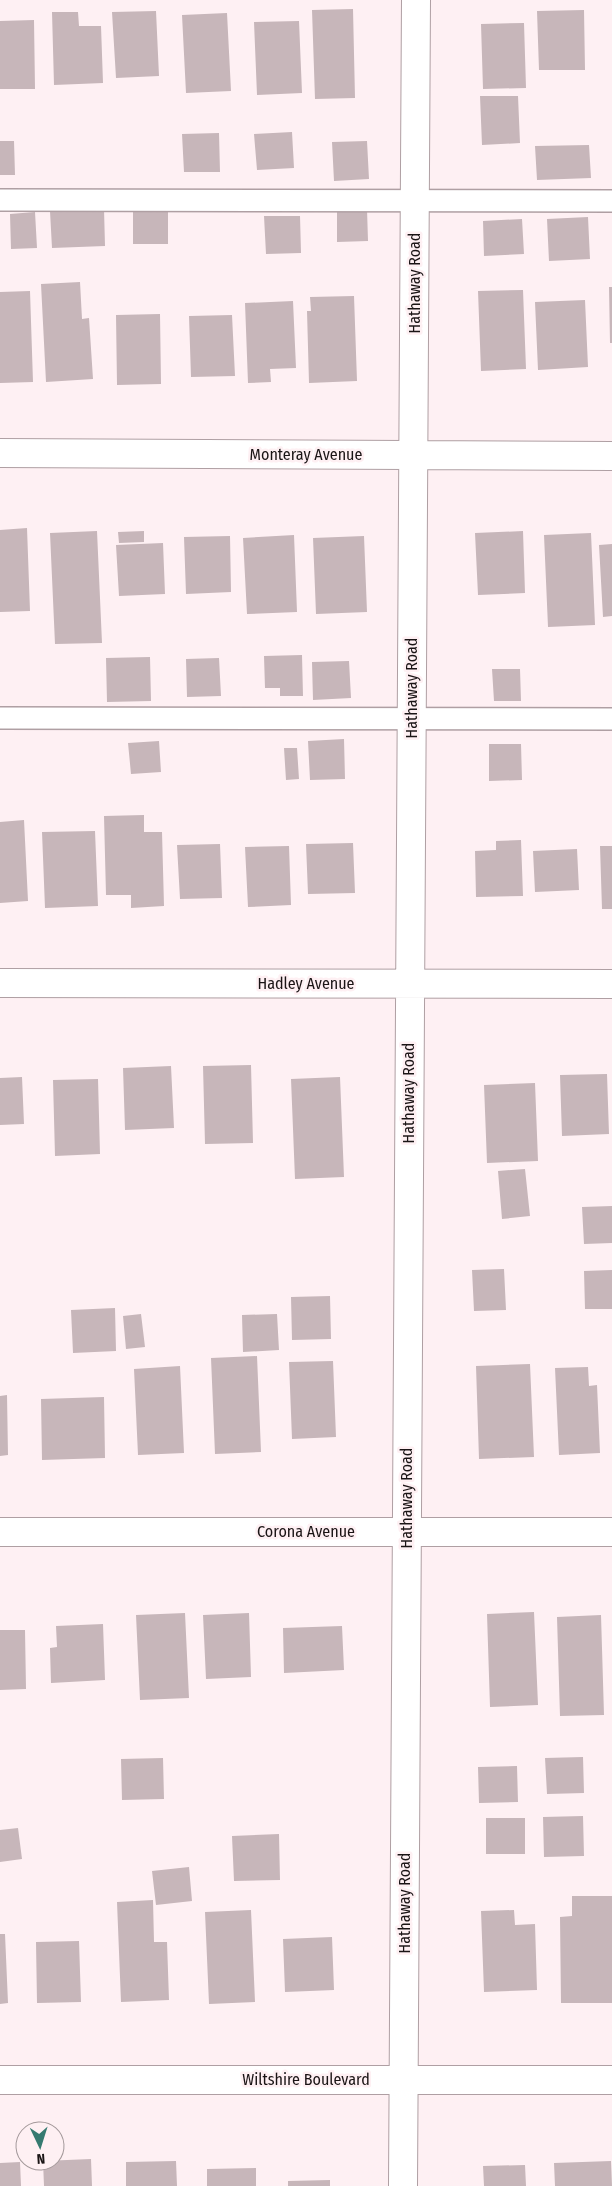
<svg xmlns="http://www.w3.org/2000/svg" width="612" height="2186" viewBox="0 0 612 2186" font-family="'Fira Sans Condensed',sans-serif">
<rect width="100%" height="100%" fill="#fef0f3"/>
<path fill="#c7b6ba" d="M353 9 355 98 315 99 312 10Z
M584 10 585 70H539L537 11Z
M156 11 159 76 116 78 112 12Z
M52 12H78L79 26H101L103 83 54 85Z
M227 13 231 91 186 93 182 15Z
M34 20 35 89H0V21Z
M299 21 302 93 257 95 254 22Z
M524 23 526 88 483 89 481 24Z
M480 96H518L520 143 482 145Z
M292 132 294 168 257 170 254 134Z
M219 133 220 172H184L182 134Z
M0 141H14L15 175H0Z
M367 141 369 179 334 181 332 142Z
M589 145 591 178 537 180 535 146Z
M104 209 105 246 52 248 50 211Z
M168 209V244H133V210Z
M367 209 368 241 337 242V210Z
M35 212 37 248 11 249 10 214Z
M264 216H300L301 253 266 254Z
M588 217 590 259 549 261 547 219Z
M522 219 524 254 484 256 483 221Z
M80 282 82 319 89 318 93 379 46 382 41 284Z
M609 287H612V343H610Z
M523 290 526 369 481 371 478 291Z
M30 291 33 382 0 383V292Z
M354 296 357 381 309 383 307 311H311L310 297Z
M585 300 588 367 538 370 535 302Z
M293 301 296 368 270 369 271 382 248 383 245 303Z
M160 314 161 384 117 385 116 315Z
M232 315 235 376 191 377 189 316Z
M27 528 30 611 0 612V530Z
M97 531 102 643 55 644 50 533Z
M144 531V542L119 543 118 532Z
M523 531 525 593 478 595 475 533Z
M591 533 595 625 548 627 544 535Z
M294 535 297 612 247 614 243 538Z
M230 536 231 592 186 594 184 537Z
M364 536 367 612 316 614 313 538Z
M163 543 165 594 119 596 116 545Z
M612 544V616L603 617 599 545Z
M302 655 303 696H280V688H265L264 656Z
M150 657 151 701 107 702 106 658Z
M219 658 221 696 187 697 186 659Z
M349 661 351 698 313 700 312 662Z
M492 669H520L521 701H494Z
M344 739 345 779 310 780 308 741Z
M159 741 161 772 131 774 128 743Z
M489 744H521L522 780 489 781Z
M284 748H297L299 779 286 780Z
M144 815V832H162L164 906 131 908V895H106L104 816Z
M24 820 28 901 0 903V822Z
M95 831 98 906 45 908 42 832Z
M521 840 523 896 476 897 475 851 496 850V841Z
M353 843 355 893 308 894 306 844Z
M220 844 222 898 180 899 177 845Z
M289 846 291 905 248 907 245 847Z
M600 846H612V909H602Z
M577 849 579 890 535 892 533 851Z
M251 1065 253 1143 205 1144 203 1066Z
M171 1066 174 1128 125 1130 123 1068Z
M607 1074 609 1134 562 1136 560 1075Z
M22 1077 24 1124 0 1125V1078Z
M340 1077 344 1177 295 1179 291 1079Z
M98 1079 100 1154 55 1156 53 1080Z
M535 1083 538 1161 487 1163 484 1085Z
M525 1169 530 1216 502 1219 498 1171Z
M612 1206V1243L584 1244 582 1207Z
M504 1269 506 1310 474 1311 472 1270Z
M612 1270V1309H585L584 1271Z
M330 1296 331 1339 292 1340 291 1297Z
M115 1308 116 1351 73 1353 71 1310Z
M141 1314 145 1347 126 1349 123 1316Z
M277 1314 279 1350 243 1352 242 1315Z
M257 1356 261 1452 215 1454 211 1358Z
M333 1361 336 1437 292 1439 289 1362Z
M530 1364 534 1457 479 1459 476 1366Z
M180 1366 184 1453 138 1455 134 1369Z
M588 1367 589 1386 597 1385 600 1453 559 1455 555 1368Z
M7 1395 8 1455 0 1456V1396Z
M104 1397 105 1458 42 1460 41 1399Z
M534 1612 538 1705 490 1707 487 1614Z
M185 1613 189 1698 140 1700 136 1615Z
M249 1613 251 1677 206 1679 203 1615Z
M601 1615 604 1715 560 1716 557 1617Z
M103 1624 105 1680 51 1683 50 1648 57 1647 56 1626Z
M342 1626 344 1670 284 1673 283 1628Z
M0 1630H25L26 1689 0 1690Z
M583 1757 584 1793 547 1794 545 1758Z
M163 1758 164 1799 122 1800 121 1759Z
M517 1766 518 1802 479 1803 478 1767Z
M583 1816 584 1856 544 1857 543 1817Z
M486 1818H525V1854H486Z
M18 1828 22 1859 0 1862V1830Z
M279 1834 280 1880 234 1881 232 1836Z
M189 1867 192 1901 156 1905 152 1871Z
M572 1896H612V2003H561L560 1917 572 1916Z
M153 1900 154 1942H167L169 2000 121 2002 117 1902Z
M251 1910 255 2002 209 2004 205 1912Z
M514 1910 515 1925 535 1924 537 1990 484 1992 481 1911Z
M0 1934H5L8 2003 0 2004Z
M332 1937 334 1990 285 1992 283 1939Z
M79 1941 81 2002 37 2003 36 1942Z
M91 2159 92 2186H44L43 2161Z
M176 2161 177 2186H126V2162Z
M611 2161 612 2186H555L554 2163Z
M20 2162 21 2186H0V2163Z
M525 2165 526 2186H484L483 2166Z
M256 2168V2186H207V2169Z
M330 2180V2186H288V2181Z"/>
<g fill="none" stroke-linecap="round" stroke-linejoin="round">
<defs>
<path id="service" d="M0 200 612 201
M0 718 612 719"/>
<path id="minor" d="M0 453 612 456
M0 983 612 984
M0 1532H612
M0 2080H612
M403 2186 416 0"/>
</defs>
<use href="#service" stroke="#af9fa3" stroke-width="24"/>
<use href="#minor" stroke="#af9fa3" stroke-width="30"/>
<use href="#service" stroke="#fff" stroke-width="21"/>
<use href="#minor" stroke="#fff" stroke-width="28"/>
</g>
<g text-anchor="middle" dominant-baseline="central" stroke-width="5" stroke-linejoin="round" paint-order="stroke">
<g font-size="16" fill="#1a1415" stroke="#fef0f3">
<text transform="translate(414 283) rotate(-90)">Hathaway Road</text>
<text x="306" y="454">Monteray Avenue</text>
<text transform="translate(411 688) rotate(-90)">Hathaway Road</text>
<text x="306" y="983">Hadley Avenue</text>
<text transform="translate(408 1093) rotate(-90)">Hathaway Road</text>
<text transform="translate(406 1498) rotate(-90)">Hathaway Road</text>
<text x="306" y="1531">Corona Avenue</text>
<text transform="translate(404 1903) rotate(-90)">Hathaway Road</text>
<text x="306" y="2079">Wiltshire Boulevard</text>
</g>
</g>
<g transform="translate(40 2146) rotate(176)"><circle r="24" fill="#fef0f3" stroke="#a3989a"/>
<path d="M0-4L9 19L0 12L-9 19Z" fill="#357a70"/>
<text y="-8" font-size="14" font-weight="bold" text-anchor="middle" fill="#1a1415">N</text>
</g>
</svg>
